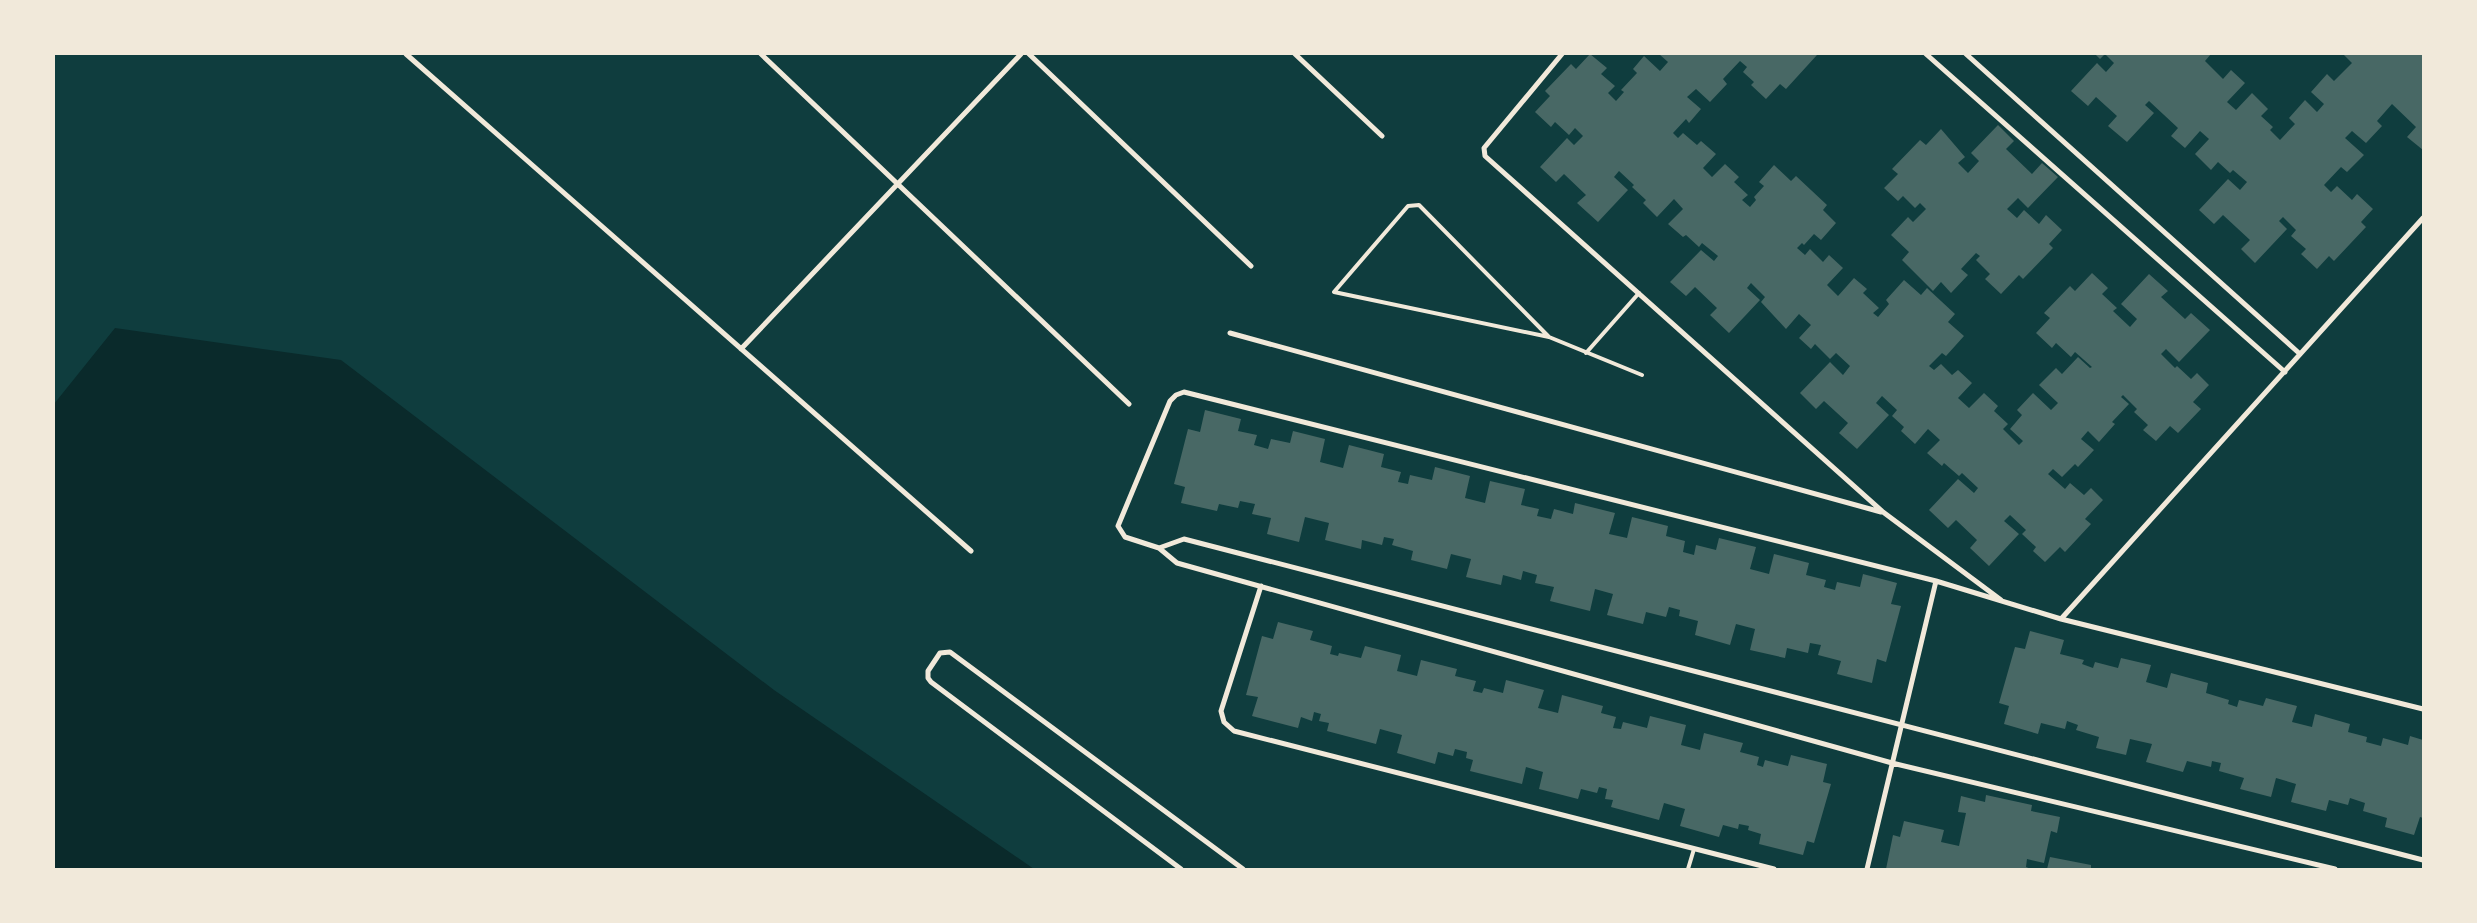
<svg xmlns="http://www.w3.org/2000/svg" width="2477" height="923" viewBox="0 0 2477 923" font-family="'Roboto Condensed',sans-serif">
<rect width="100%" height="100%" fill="#0f3d3e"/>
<path fill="#0a2a2b" d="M115 328 341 360 774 690 1034 869H54V404Z"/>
<path fill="#486865" d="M1590 54 1607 68 1601 74 1615 86 1608 93 1616 101 1624 92 1621 90 1637 73 1633 69 1644 56 1660 71 1668 62 1659 54 1817 55 1786 89 1780 84 1766 99 1751 85 1754 82 1743 72 1747 67 1740 61 1723 79 1727 84 1710 102 1696 89 1687 97 1701 109 1689 123 1686 119 1673 133 1678 138 1683 133 1697 145 1701 141 1716 154 1703 168 1712 177 1725 164 1739 177 1734 182 1748 195 1742 200 1750 207 1756 200 1754 197 1764 186 1759 182 1774 165 1791 181 1796 176 1827 205 1823 210 1836 223 1821 240 1814 234 1804 245 1802 243 1797 248 1805 255 1810 249 1823 262 1829 255 1843 268 1827 285 1838 296 1854 278 1867 289 1863 293 1879 308 1873 313 1878 317 1889 304 1886 300 1904 280 1921 295 1927 288 1955 314 1948 322 1964 336 1946 356 1942 353 1929 366 1934 370 1941 364 1952 375 1958 370 1972 383 1958 398 1969 408 1984 393 1998 406 1994 411 2008 424 2003 429 2019 445 2023 441 2010 429 2022 415 2017 410 2033 393 2051 410 2058 403 2039 385 2056 368 2062 374 2078 357 2090 368 2092 367 2075 352 2071 357 2056 343 2052 348 2036 333 2050 318 2044 313 2070 286 2075 291 2092 273 2108 288 2102 294 2117 308 2113 311 2130 327 2137 319 2121 304 2149 274 2168 291 2161 297 2185 319 2191 313 2210 330 2179 362 2166 349 2161 354 2175 368 2177 366 2191 379 2197 373 2209 385 2193 402 2201 409 2178 433 2170 426 2156 441 2143 430 2148 425 2134 412 2137 409 2123 395 2121 397 2129 404 2112 422 2115 424 2099 442 2088 431 2081 439 2094 450 2078 467 2075 464 2062 477 2053 469 2048 474 2065 489 2070 483 2084 495 2091 488 2103 500 2085 519 2091 524 2065 552 2060 547 2045 562 2033 551 2036 547 2022 534 2026 530 2010 515 2004 521 2019 534 1989 566 1970 548 1977 540 1956 520 1948 528 1929 510 1958 479 1974 493 1978 488 1962 473 1959 476 1944 463 1942 466 1927 453 1940 440 1928 429 1915 444 1901 431 1904 427 1892 416 1897 410 1882 396 1876 403 1889 415 1857 449 1839 433 1848 423 1824 401 1816 409 1800 393 1830 362 1843 375 1850 366 1836 353 1830 359 1815 344 1811 349 1799 338 1811 325 1799 314 1786 329 1761 302 1765 297 1751 283 1747 288 1760 300 1729 333 1710 315 1717 308 1695 287 1686 296 1670 282 1701 250 1714 261 1718 256 1702 243 1699 247 1686 235 1683 237 1668 224 1683 209 1674 199 1657 217 1643 203 1646 200 1632 187 1634 185 1619 171 1614 177 1628 190 1598 222 1577 203 1586 195 1564 174 1556 182 1540 167 1567 138 1574 145 1583 136 1575 128 1569 135 1555 122 1551 127 1535 112 1550 96 1545 91 1571 64 1576 69Z
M2095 54H2211L2205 61 2223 79 2231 70 2245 83 2227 102 2236 110 2252 93 2268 109 2261 116 2273 127 2270 130 2280 140 2295 124 2289 118 2305 100 2317 112 2324 104 2311 92 2327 74 2334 81 2352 63 2343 54H2423V150L2407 137 2416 127 2392 104 2377 121 2382 126 2366 143 2352 131 2345 138 2364 155 2347 172 2341 167 2324 185 2331 192 2337 186 2352 200 2357 194 2373 209 2361 222 2366 227 2334 261 2329 256 2317 269 2301 254 2306 249 2291 236 2296 230 2283 217 2279 221 2287 229 2255 263 2241 249 2250 240 2223 215 2214 224 2199 210 2228 179 2240 190 2247 182 2233 170 2230 173 2218 162 2211 170 2195 154 2209 139 2200 131 2185 148 2171 136 2178 128 2149 101 2145 105 2154 113 2127 142 2108 126 2117 116 2096 97 2088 106 2071 91 2097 63 2106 72 2114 63 2105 54 2100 59Z
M1998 125 2014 141 2006 149 2032 174 2042 163 2058 177 2028 208 2018 198 2007 209 2017 218 2024 210 2039 224 2046 215 2062 230 2049 244 2053 248 2023 279 2019 275 2001 294 1985 279 1990 274 1976 260 1980 256 1976 253 1961 269 1968 275 1951 293 1941 282 1933 291 1902 260 1909 252 1891 235 1908 217 1913 222 1926 209 1920 203 1915 208 1903 196 1898 201 1884 188 1898 174 1892 169 1920 140 1926 145 1941 129 1965 157 1958 163 1968 173 1979 161 1971 153Z
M1205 410 1241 419 1238 431 1257 435 1254 445 1268 449 1271 439 1290 443 1293 431 1325 439 1320 462 1343 468 1349 445 1384 454 1381 467 1401 472 1398 482 1408 484 1410 475 1432 480 1435 467 1470 476 1465 498 1485 503 1490 481 1525 489 1521 505 1539 509 1537 516 1551 519 1554 509 1573 514 1575 503 1615 513 1609 534 1627 538 1632 517 1668 526 1666 536 1685 541 1683 552 1694 555 1696 545 1716 550 1719 538 1756 547 1750 569 1769 574 1774 554 1809 563 1806 575 1826 580 1824 587 1835 590 1837 582 1860 587 1863 574 1897 583 1891 604 1901 606 1886 662 1877 659 1872 683 1837 674 1841 661 1818 655 1821 645 1810 643 1808 653 1787 648 1785 658 1750 650 1755 629 1736 624 1730 645 1695 635 1698 621 1679 616 1680 610 1669 607 1666 617 1646 612 1643 624 1607 615 1613 594 1595 589 1590 611 1550 601 1554 587 1535 583 1537 575 1523 571 1521 580 1503 575 1501 585 1466 577 1471 559 1451 554 1447 569 1411 560 1413 551 1392 545 1394 539 1384 537 1382 545 1362 540 1361 549 1325 540 1329 523 1305 517 1299 542 1267 534 1271 518 1252 514 1255 504 1240 501 1238 508 1219 504 1217 511 1181 503 1185 487 1174 484 1188 429 1200 432Z
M1278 622 1313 631 1310 640 1332 646 1330 654 1338 656 1339 653 1361 658 1365 646 1401 655 1397 671 1417 676 1421 660 1457 669 1455 676 1476 681 1473 691 1482 693 1484 688 1503 693 1506 680 1544 690 1538 708 1558 713 1562 695 1603 706 1601 713 1616 717 1613 728 1621 729 1623 722 1647 728 1650 716 1686 725 1681 745 1700 750 1704 733 1743 743 1740 752 1759 757 1757 765 1763 767 1765 760 1788 766 1791 755 1827 764 1823 782 1831 784 1814 843 1807 841 1803 855 1759 844 1761 834 1748 830 1749 826 1739 824 1738 829 1723 825 1719 837 1680 826 1685 809 1664 803 1659 820 1611 807 1613 800 1605 799 1607 789 1599 787 1597 793 1581 789 1578 799 1539 789 1543 772 1526 767 1522 784 1470 771 1473 760 1466 758 1467 752 1455 749 1453 756 1438 752 1435 764 1397 753 1402 735 1380 729 1376 744 1327 731 1329 723 1319 721 1321 714 1314 712 1312 721 1301 717 1298 728 1252 716 1258 697 1246 695 1262 636 1273 639Z
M2030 631 2064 640 2060 654 2084 660 2082 664 2093 668 2095 662 2118 668 2121 658 2151 665 2146 682 2167 688 2171 673 2208 683 2206 693 2229 700 2228 704 2237 707 2239 700 2263 706 2266 698 2297 706 2292 722 2312 727 2315 714 2350 724 2348 732 2367 737 2366 742 2381 746 2383 738 2408 745 2410 736 2423 740V818L2420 817 2414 835 2385 827 2387 818 2363 811 2365 803 2350 798 2348 805 2329 800 2326 811 2291 802 2296 784 2276 778 2271 797 2240 789 2244 778 2219 771 2221 763 2212 761 2211 767 2187 761 2183 772 2146 762 2152 744 2130 739 2126 755 2096 748 2099 737 2076 730 2078 725 2067 721 2065 729 2041 723 2038 734 2004 724 2009 706 1999 703 2015 647 2025 649Z
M1986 795 2032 805 2031 811 2060 817 2057 833 2051 831 2044 863 2027 859 2026 867 2031 869H1886L1893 835 1900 837 1904 821 1944 830 1941 842 1959 846 1966 813 1958 812 1961 796 1985 802Z
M2050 857 2091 865V869H2047Z"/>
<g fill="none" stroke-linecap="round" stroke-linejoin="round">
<path stroke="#f1e9da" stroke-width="4" d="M1549 337 1419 205 1408 206 1334 292 1549 337 1642 375
M1586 353 1639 293
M1688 869 1694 849"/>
<path stroke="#f1e9da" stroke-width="5" d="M406 54 971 551
M761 54 1129 404
M1029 54 1251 266
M1295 54 1382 136
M1562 54 1484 148 1485 156 1883 512 2001 600
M1926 54 2285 372
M1966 54 2300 354
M1230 333 1881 512
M741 349 1021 54
M1159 548 1184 539 2423 860
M1261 586 1221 711 1224 722 1234 731 1774 869
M2061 619 2423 218
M1181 869 931 682 928 678V671L940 653 950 652 1243 869
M1867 869 1936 581
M2335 869 1892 763 1177 563 1159 548 1125 537 1118 526 1170 401 1176 395 1184 392 1936 581 2061 619 2423 709"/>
</g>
<rect width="2477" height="923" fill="none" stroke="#f1e9da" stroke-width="110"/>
</svg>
